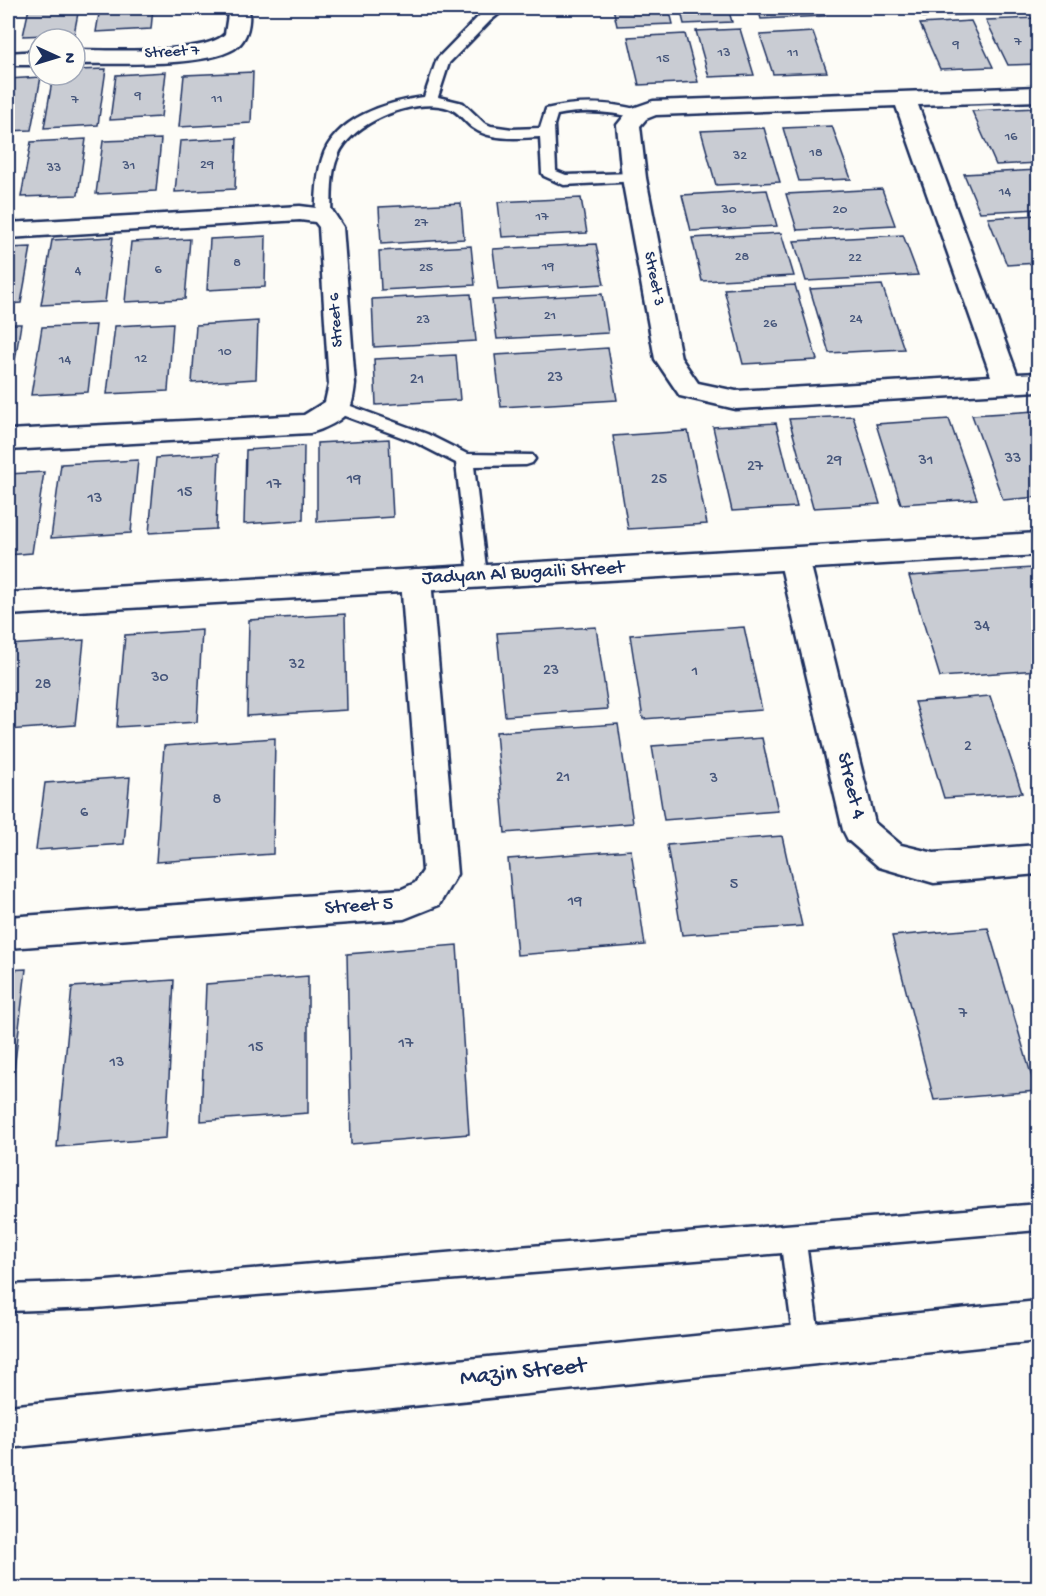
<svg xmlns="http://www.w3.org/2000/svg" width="1046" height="1596" viewBox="0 0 1046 1596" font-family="'Gochi Hand',sans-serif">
<rect width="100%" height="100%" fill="#fdfcf7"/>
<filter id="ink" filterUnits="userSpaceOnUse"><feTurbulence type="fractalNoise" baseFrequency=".0167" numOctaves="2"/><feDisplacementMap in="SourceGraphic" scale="12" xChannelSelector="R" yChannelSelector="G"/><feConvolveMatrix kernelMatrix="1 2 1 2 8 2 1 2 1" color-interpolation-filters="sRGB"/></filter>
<g filter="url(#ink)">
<path fill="#c9ccd3" stroke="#1b2f5e" stroke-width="1.5" d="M29 8H79L74 34 23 36Z
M100 8H153L151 29 96 32Z
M613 8H669L673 24 617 26Z
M680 8H728L732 22 684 24Z
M758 8H822L825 16 761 19Z
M919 8H973L977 14 923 17Z
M1038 18V64L1008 65 986 20Z
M971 21 993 67 940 69 920 24Z
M740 29 754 75 709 77 696 31Z
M813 32 827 72 773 74 760 35Z
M685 34 698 82 639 85 628 37Z
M106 69 98 125 44 128 53 75H75V70Z
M166 72 161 117 110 120 116 75Z
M253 72 251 123 179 127 184 75Z
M41 77 31 130 8 131V79Z
M1037 108 1038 163 996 165 972 111Z
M832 126 851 179 799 181 783 128Z
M764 128 780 182 716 185 701 131Z
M237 138 235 189 175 192 180 141Z
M86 139 78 195 21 197 31 142Z
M161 139 156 191 96 194 103 141Z
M8 144H15L8 181Z
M1038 170V209L980 212 964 174Z
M882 189 895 225 797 230 786 194Z
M767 190 777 226 691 231 682 195Z
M581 198 587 233 502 237 498 202Z
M461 203 464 239 381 244 379 207Z
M1038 215V263L1007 265 988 218Z
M781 233 794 276 702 281 692 238Z
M903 235 918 275 806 281 794 241Z
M266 236 265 287 207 290 210 239Z
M113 237 105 302 41 305 52 240Z
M190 239 185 299 125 302 131 242Z
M596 244 604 284 498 290 493 249Z
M471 246 475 285 381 290 379 251Z
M31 247 21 303 8 304V248Z
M795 285 817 360 743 364 724 289Z
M882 285 904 349 829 353 810 289Z
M471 294 476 341 374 347 372 299Z
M602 294 608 333 497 339 492 300Z
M258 321 256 379 192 383 196 325Z
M173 323 168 391 107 394 115 326Z
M8 324H21L8 403Z
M96 325 88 392 31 395 42 327Z
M608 348 617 400 501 407 495 355Z
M456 355 460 400 376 405 374 359Z
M1035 411 1038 421V497L1003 500 972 415Z
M853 416 880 504 813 508 789 419Z
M949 419 977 499 901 504 876 424Z
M776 423 797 507 732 511 713 427Z
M688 431 707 524 628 529 613 436Z
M389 439 393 517 317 522V443Z
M304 446 303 520 244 524 246 450Z
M219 454 216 529 149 533 156 458Z
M138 460 131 533 51 538 61 464Z
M44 472 32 553 8 555V474Z
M1032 568 1038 584V670L940 677 909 576Z
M345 614 347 710 247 716 249 620Z
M596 627 608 709 505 716 497 633Z
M744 627 762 710 643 719 630 635Z
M202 630 197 722 117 727 125 635Z
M84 640 75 725 8 730V645Z
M990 696 1022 793 944 798 915 702Z
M618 724 633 823 505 833 496 732Z
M275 738 273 854 156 862 164 746Z
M762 738 778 811 664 820 652 746Z
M130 777 124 844 36 850 45 783Z
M782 836 802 926 682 935 667 845Z
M631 850 645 945 517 955 508 859Z
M988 928 1036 1091 934 1100 892 936Z
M1038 928V954L1030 929Z
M457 945 469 1134 351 1144 347 954Z
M26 969 8 1121V970Z
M308 976V1113L201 1121 206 984Z
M174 980 166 1138 57 1147 72 987Z"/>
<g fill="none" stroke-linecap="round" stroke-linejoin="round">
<defs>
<path id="lane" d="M491 8H506L490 21 449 63 438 97 463 103 484 123 491 126 512 129 540 128 546 109C580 101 610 102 643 111L645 114 638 118C611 112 585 109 557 115L554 125 556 171 566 175 634 173 642 178 639 181 564 185 544 176 542 173 540 137C519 138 491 141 473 128 464 122 459 111 448 108 415 97 351 122 338 156 330 174 332 196 331 215L323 220 318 218 315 215C317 197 316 177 322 159 334 118 386 102 424 97L437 59 480 15Z
M337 401 427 434 467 454 532 455 535 459 532 463 526 465 474 466 487 576 485 581 478 583 471 581 469 576 456 463 415 442 331 411 328 407 331 403Z
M1038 1204V1230L807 1250 820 1343 816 1352 807 1356 798 1352 794 1343 782 1253 95 1308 8 1311V1285L95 1282Z"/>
<path id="street" d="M229 8H249C250 21 249 36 238 46 213 68 110 63 75 64V50C105 50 206 55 225 34Z
M39 51V65H8V53Z
M1038 87V101L918 105 1017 374 1038 373V391L736 409 680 396 655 359 622 178 617 125 630 109 653 101ZM896 106 991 376 736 391 698 383 681 358 646 178 640 126 646 119 656 115Z
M300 206 332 210 343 227 355 384C354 392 353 401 350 408 345 420 322 430 310 433L8 450V430L304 415 325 402 329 384 319 227 315 222 300 220 8 238V223Z
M794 547 804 550 809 558 875 823 901 845 934 853 1038 845V874L934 883 879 867 848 840 843 830 779 558 784 550Z
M416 569 426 572 431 580 457 874 439 905 404 919 8 948V917L402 889 415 883 423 871 401 580 406 572Z"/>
<path id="secondary" d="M1038 533V555L8 615V593Z"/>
<path id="primary" d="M1038 1301V1341L8 1448V1406Z"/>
</defs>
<use href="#lane" stroke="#1b2f5e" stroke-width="5"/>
<use href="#street" stroke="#1b2f5e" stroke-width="5"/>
<use href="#secondary" stroke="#1b2f5e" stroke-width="5"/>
<use href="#primary" stroke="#1b2f5e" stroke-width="5"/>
<use href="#lane" fill="#fdfcf7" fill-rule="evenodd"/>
<use href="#street" fill="#fdfcf7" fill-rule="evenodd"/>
<use href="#secondary" fill="#fdfcf7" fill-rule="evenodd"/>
<use href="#primary" fill="#fdfcf7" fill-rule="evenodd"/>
</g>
</g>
<g text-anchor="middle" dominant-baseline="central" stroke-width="6" stroke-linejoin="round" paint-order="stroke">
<g font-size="14" fill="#46567b">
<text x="1018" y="42">7</text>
<text x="956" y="45">9</text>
<text x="724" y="53">13</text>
<text x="793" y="53">11</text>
<text x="663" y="59">15</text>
<text x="138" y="96">9</text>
<text x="217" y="99">11</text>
<text x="75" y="100">7</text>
<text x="1011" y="137">16</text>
<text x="816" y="153">18</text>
<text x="740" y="156">32</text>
<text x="207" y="165">29</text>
<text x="129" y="166">31</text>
<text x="54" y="168">33</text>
<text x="1005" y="192">14</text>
<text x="729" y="210">30</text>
<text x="840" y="210">20</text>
<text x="542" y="217">17</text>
<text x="421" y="223">27</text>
<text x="742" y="257">28</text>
<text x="855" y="258">22</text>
<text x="237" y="263">8</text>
<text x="548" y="267">19</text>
<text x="426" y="268">25</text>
<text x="158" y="270">6</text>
<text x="78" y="271">4</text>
<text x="550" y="316">21</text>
<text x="856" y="319">24</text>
<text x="423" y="320">23</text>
<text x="770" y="324">26</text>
<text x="225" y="352">10</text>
<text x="141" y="359">12</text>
<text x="65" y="360">14</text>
</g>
<g font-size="16" fill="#1b2f5e" stroke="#fdfcf7">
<text transform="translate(172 53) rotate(-3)">Street 7</text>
<text transform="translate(653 279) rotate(79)">Street 3</text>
<text transform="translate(337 320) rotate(-94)">Street 6</text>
</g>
<g font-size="16" fill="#46567b">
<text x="555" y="378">23</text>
<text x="417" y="380">21</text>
<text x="1013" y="459">33</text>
<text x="834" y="461">29</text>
<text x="926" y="461">31</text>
<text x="755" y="467">27</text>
<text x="354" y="480">19</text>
<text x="659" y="480">25</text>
<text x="274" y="485">17</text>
<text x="185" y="493">15</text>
<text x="95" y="499">13</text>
<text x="982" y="627">34</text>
<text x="297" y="665">32</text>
<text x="551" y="671">23</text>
<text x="695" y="672">1</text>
<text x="160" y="678">30</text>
<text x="43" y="685">28</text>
<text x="968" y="747">2</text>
<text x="563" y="778">21</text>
<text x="714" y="779">3</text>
<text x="217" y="800">8</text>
<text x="84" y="813">6</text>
<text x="734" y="885">5</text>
<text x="575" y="902">19</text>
<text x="963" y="1014">7</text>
<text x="406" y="1044">17</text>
<text x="256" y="1048">15</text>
<text x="117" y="1063">13</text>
</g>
<g font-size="20" fill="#1b2f5e" stroke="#fdfcf7">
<text transform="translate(523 574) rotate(-3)">Jadyan Al Bugaili Street</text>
<text transform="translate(850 786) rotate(76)">Street 4</text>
<text transform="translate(359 907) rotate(-4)">Street 5</text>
</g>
<g font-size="24" fill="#1b2f5e" stroke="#fdfcf7">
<text transform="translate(523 1373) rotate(-6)">Mazin Street</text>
</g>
</g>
<rect width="1046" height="1596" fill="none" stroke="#fdfcf7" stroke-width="30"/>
<rect x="15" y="15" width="1016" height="1566" fill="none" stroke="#1b2f5e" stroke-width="2" filter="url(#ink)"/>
<g transform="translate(57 57) rotate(94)"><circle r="28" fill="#fdfcf7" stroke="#a3aaba" stroke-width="1.5"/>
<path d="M0-4.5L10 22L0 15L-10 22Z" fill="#1b2f5e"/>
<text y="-9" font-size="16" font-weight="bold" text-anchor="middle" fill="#1b2f5e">N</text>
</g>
</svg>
